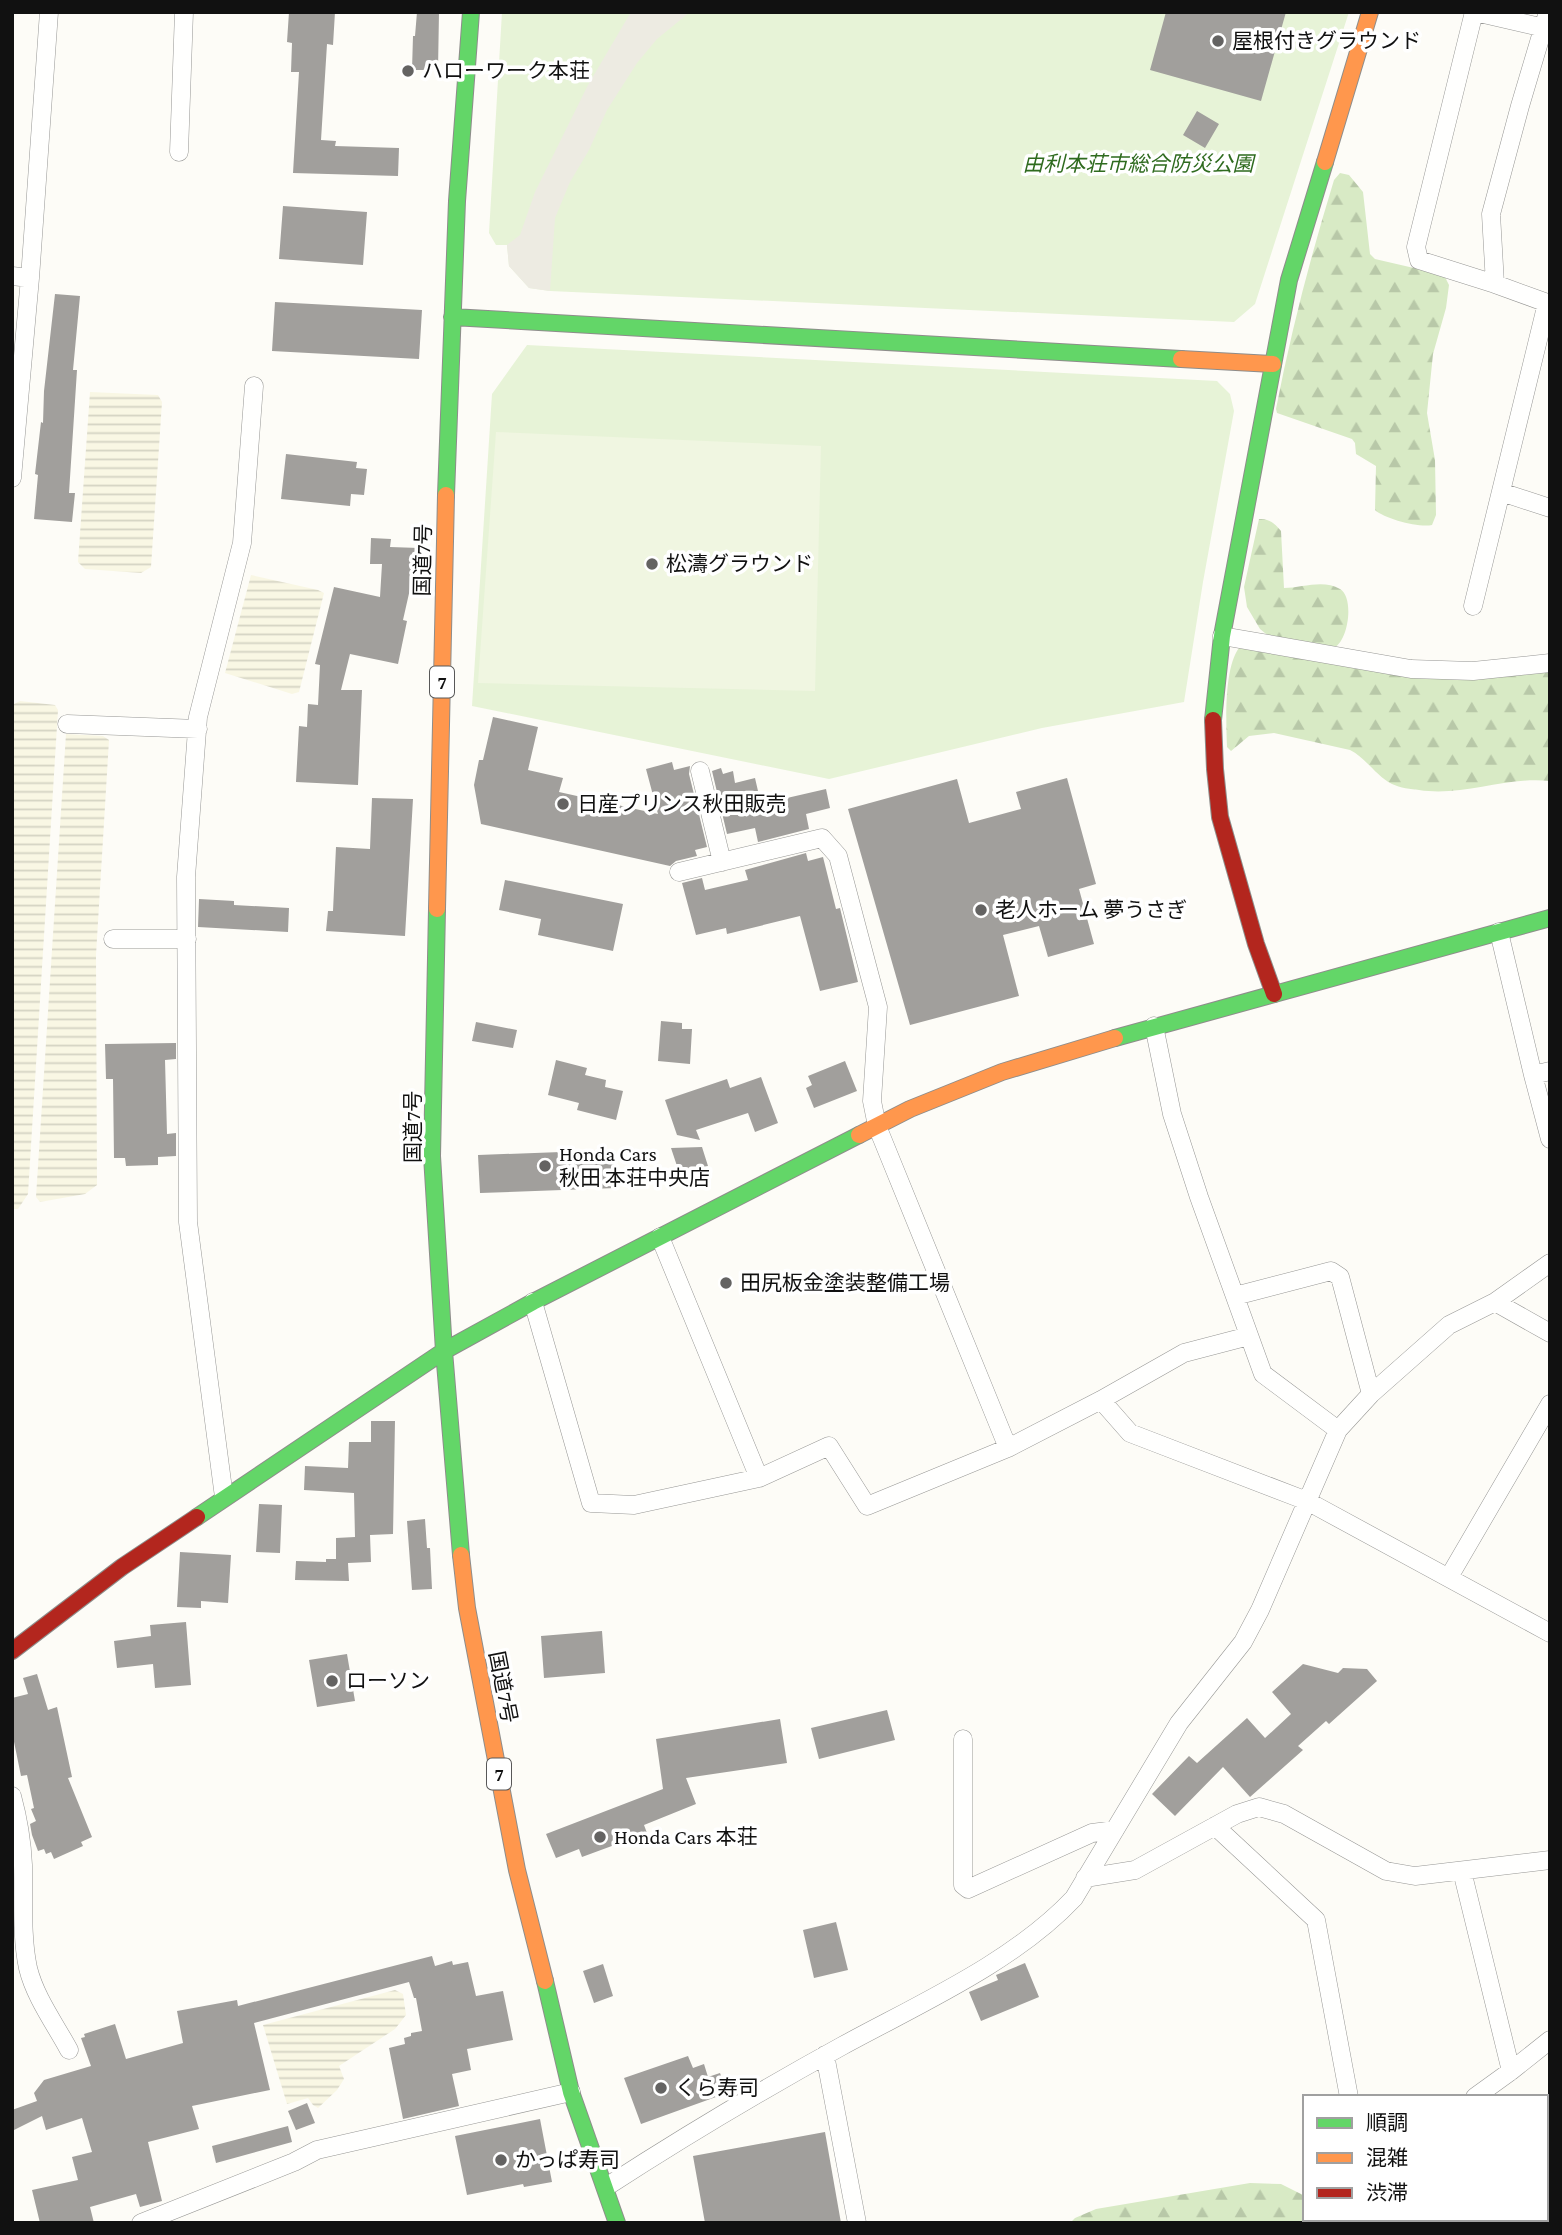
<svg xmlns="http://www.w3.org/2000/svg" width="1562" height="2235" viewBox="0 0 1562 2235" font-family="'Crimson Pro','Noto Sans JP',serif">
<defs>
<pattern id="farmland-rules" width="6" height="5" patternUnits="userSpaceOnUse" patternTransform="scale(1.75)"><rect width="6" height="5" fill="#f9f7e4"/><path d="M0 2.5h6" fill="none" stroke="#d4d3c3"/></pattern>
<pattern id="forest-firs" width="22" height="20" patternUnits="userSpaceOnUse" patternTransform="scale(1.75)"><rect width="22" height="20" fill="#d8eac5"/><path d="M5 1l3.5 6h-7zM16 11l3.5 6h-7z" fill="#b8c8a8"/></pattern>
</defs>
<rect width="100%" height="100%" fill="#fdfcf7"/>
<path fill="url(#farmland-rules)" d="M90 392 158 395 162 402 151 567 141 573 85 569 78 562Z
M251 575 318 590 324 593 299 692 292 694 225 673Z
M20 701 55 705 58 710 28 1194 18 1209H12V705Z
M66 734 103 736 109 740 96 955 97 1185 85 1194 40 1202 36 1197Z
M395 1990 403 1994 406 2015 395 2029 339 2066 344 2079 337 2090 318 2108 313 2105 308 2098 287 2104 263 2025Z"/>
<path fill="#e7f3d7" d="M502 12H1349L1255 304 1234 322 550 291 529 288 509 266 507 245H496L489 233Z
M527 345 1217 381 1230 394 1234 411 1203 582 1184 702 1042 728 829 779 472 706 492 394Z"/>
<path fill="url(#forest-firs)" d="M1340 173 1349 175 1363 192 1370 254 1375 259 1444 275 1449 285 1446 308 1433 354 1427 413 1435 460 1436 515 1432 525C1419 528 1385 519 1375 510L1376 466 1356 454 1355 443 1352 439 1277 413 1276 409C1291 331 1311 255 1334 180Z
M1259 519C1269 518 1275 524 1281 531L1284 588C1302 588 1323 579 1340 589 1355 598 1348 643 1333 648L1271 638 1260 629 1247 607 1244 587Z
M1239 648 1550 671V781C1506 776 1463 797 1419 790 1411 789 1400 788 1392 784 1376 776 1366 758 1350 750L1274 733 1249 736 1231 751 1227 747C1226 721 1224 668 1239 648Z
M1550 2132V2223H1070L1075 2218 1096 2209 1250 2183 1281 2184 1305 2196V2219H1373L1381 2222 1409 2219H1546V2134Z"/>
<path fill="#f0f6e1" d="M496 432 821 446 815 691 478 683Z"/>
<path fill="#edebe2" d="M631 12H690L657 39 637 63 607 110 589 150 570 182 555 218 550 291 529 288 509 266 507 245 520 235 535 192 588 85Z"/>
<path fill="#a19f9c" d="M289 12H335L333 45 327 44 321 140 336 141 335 146 399 148 398 176 293 173 299 72H291L292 43 287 42Z
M417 12H439L438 70H412L413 36H415Z
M1166 12H1286L1261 101 1150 70Z
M1197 111 1219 124 1205 148 1183 135Z
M283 206 367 212 363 265 279 259Z
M55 294 80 296 73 370H77L69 493H75L72 522 34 519 38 475 35 474 41 422 43 423 44 391Z
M275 302 422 310 419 359 272 351Z
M286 454 357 462 356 468 367 469 364 495 351 494 350 506 281 499Z
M371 538 391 539 390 547 419 548 417 589H410L403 620 407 621 398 664 350 654 341 690H362L358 785 296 782 299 726 307 727 308 704 318 705 320 665 315 664 334 587 380 597 382 564H370Z
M493 717 538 727 528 770 563 778 559 792 658 814 646 769 672 762 674 770 690 766 689 774 707 847 695 850 697 856 676 861 670 866 481 824 474 785 479 760H483Z
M721 768 723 774 733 771 735 783 755 778 761 804 826 789 830 808 806 814 809 829 801 831 758 842 755 828 727 834 712 771Z
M1067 778 1096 884 1079 889 1094 944 1048 957 1039 926 1003 935 1019 996 910 1025 848 809 957 779 969 823 1021 809 1016 792Z
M372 798 413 799 405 936 326 931 328 911H333L336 847 370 849Z
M806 853 808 861 823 857 836 909 840 908 858 982 820 991 800 916 727 934 726 928 696 935 682 883 702 878 705 890 748 880 745 870Z
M505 880 623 904 613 951 538 935 541 919 499 910Z
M199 899 234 901V905L289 908 288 932 198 927Z
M661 1021 682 1023V1029H692L690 1064 658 1061Z
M476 1022 517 1030 513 1048 472 1041Z
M176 1043V1059L165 1060 167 1134 176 1133V1156L158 1157V1165L126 1166 125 1158H114L113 1079H106L105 1044Z
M556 1060 587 1068 585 1075 606 1080 605 1087 623 1091 616 1120 577 1110 579 1103 548 1095Z
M845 1061 857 1091 814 1108 806 1088 812 1085 808 1076Z
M761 1077 778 1123 755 1132 748 1113 696 1130 700 1140 677 1135 665 1100 727 1079 730 1088Z
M702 1147 708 1166 680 1175 671 1148Z
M614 1150 616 1188 480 1193 478 1155Z
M371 1421H395L393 1534 370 1535 371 1562 348 1563 349 1581 295 1580 296 1561 326 1562V1559H336V1538L355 1537 354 1493 304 1490 305 1466 348 1468 349 1442H371Z
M259 1504 282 1505 280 1553 256 1552Z
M425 1519 427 1548H430L432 1589 412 1590 407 1521Z
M180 1552 231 1555 228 1603 201 1601V1608L177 1607Z
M186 1622 191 1685 155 1688 153 1664 117 1668 114 1641 151 1636 150 1625Z
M602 1631 605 1673 544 1678 541 1636Z
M347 1654 355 1701 317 1707 309 1660Z
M1303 1664 1338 1673 1343 1668 1367 1669 1377 1681 1329 1724 1326 1721 1298 1746 1303 1750 1250 1797 1223 1767 1175 1816 1152 1794 1189 1756 1197 1763 1247 1718 1265 1738 1291 1714 1272 1692Z
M37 1674 48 1710 57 1707 72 1777 68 1778 92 1837 81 1842 83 1846 54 1859 51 1852 46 1854 44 1849 38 1851 32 1835 30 1824 36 1821 31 1809 34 1808 27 1775 21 1776 12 1732V1698L28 1694 23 1678Z
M887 1710 895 1740 819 1759 811 1728Z
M780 1719 787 1763 686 1778 696 1804 644 1825 647 1833 582 1857 579 1849 556 1858 546 1834 663 1789 656 1739Z
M836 1922 848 1970 814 1978 803 1930Z
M432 1956 435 1966 452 1961 453 1965 468 1962 476 1996 503 1991 513 2040 467 2049 471 2070 452 2074 459 2106 403 2119 389 2048 405 2044 404 2038 411 2036V2033L422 2031 416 1998H414L409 1982 254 2023 270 2090 192 2106 199 2129 148 2142 162 2201 140 2207 136 2194 90 2207 94 2223H40L32 2190 78 2180 72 2157 92 2152 82 2118 46 2130 42 2116 12 2131V2110L37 2101 34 2093 44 2080 91 2066 81 2038 85 2037 84 2034 115 2024 126 2059 183 2043 177 2011 237 2000 238 2006Z
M1025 1963 1039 1997 981 2021 969 1992 998 1980 996 1975Z
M603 1964 613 1996 594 2003 583 1971Z
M688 2056 693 2068 704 2064 708 2077 720 2073 727 2093 641 2124 624 2078Z
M307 2103 315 2123 296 2130 288 2111Z
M540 2119 552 2182 524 2187 523 2184 467 2195 455 2136Z
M288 2126 292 2142 216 2163 212 2146Z
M825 2132 841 2223H705L693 2156Z"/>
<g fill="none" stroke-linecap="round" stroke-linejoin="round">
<defs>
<path id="street" d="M1474 12 1416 247 1419 260 1495 284
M1475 12 1544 28
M1548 12 1520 106 1491 214 1495 284 1550 304
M179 152 184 12
M12 276 30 278 12 478
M30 278 49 12
M1501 492 1550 508
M1473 606 1547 303
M1222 636 1411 669 1473 671 1550 663
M67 724 198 729
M700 771 722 862
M679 872 822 838 838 856 878 1007 872 1101 877 1126 1008 1448
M1499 932 1533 1075 1550 1071
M113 939H187
M1154 1026 1172 1114 1199 1197 1263 1374 1338 1430
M1533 1075 1550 1139
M660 1237 759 1478
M1235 1296 1331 1271 1340 1277 1371 1394
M533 1302 591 1503 634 1505 759 1478 829 1446 867 1506 1008 1448 1101 1400 1184 1353 1249 1336
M1495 1302 1550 1333
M1101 1400 1130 1433 1307 1501 1550 1633
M224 1497 188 1222 186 877 198 717 242 543 254 386
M1449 1577 1550 1404
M963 1739V1885L968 1889 1092 1833 1115 1830
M12 1796C18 1818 22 1842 23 1865 24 1899 21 1935 28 1968 35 1997 55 2024 69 2050
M1215 1826 1316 1920 1349 2097
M1462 1871 1511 2071
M1085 1878 1135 1870 1237 1814 1259 1807 1284 1814 1386 1871 1415 1876 1550 1860
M825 2055 857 2223
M1475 2097 1511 2071 1550 2040
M606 2187C683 2137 762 2090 842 2046 919 2004 1014 1962 1074 1898L1179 1723 1243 1642 1260 1610 1338 1430 1371 1394 1449 1325 1495 1302 1550 1263
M141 2223 294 2162 317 2150 571 2092"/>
<path id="fast" d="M452 317 1181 359
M446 495 457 201 471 12
M1213 720 1222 636 1289 280 1325 162
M437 909 432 1156 444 1351 461 1555
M1115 1038 1550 918
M197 1517 444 1351 533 1302 859 1135
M545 1981 571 2092 617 2223"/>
<path id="slow" d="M1325 162 1370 12
M1181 359 1273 364
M437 909 446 495
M859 1135 910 1109 1002 1072 1115 1038
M461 1555 467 1608 517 1870 545 1981"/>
<path id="jam" d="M1213 720 1215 769 1220 817 1256 944 1274 994
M12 1651 122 1567 197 1517"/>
</defs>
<use href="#street" stroke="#979795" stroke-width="19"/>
<use href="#fast" stroke="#8e8d8b" stroke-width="18"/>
<use href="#slow" stroke="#8e8d8b" stroke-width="18"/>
<use href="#jam" stroke="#8e8d8b" stroke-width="18"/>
<use href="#street" stroke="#fffffe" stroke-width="18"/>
<use href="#fast" stroke="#63d668" stroke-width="16"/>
<use href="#slow" stroke="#ff974d" stroke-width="16"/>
<use href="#jam" stroke="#b3261e" stroke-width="16"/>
</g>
<g fill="#646362" stroke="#fff" stroke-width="2.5">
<circle cx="1218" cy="41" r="7"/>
<circle cx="408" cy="71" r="7"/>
<circle cx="652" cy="564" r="7"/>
<circle cx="563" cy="804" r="7"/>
<circle cx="981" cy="910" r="7"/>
<circle cx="545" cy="1166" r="7"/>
<circle cx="726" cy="1283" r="7"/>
<circle cx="332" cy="1681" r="7"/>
<circle cx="600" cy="1837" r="7"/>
<circle cx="661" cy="2088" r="7"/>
<circle cx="501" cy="2160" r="7"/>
</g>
<g text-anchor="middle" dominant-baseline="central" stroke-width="7" stroke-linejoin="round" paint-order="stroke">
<g fill="#fff" stroke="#585858" stroke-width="2">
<rect x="430" y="666.5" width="24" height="31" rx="5"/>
<rect x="487" y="1758.5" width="24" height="31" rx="5"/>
</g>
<g font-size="19" font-weight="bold" fill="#111">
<text x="442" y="682">7</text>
<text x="499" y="1774">7</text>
</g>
<g font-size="21" fill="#111" stroke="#fff" text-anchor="start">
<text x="1232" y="41">屋根付きグラウンド</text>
<text x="422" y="71">ハローワーク本荘</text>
<text x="666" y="564">松濤グラウンド</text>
<text x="577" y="804">日産プリンス秋田販売</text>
<text x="995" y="910">老人ホーム 夢うさぎ</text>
<text x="559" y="1154">Honda Cars<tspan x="559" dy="24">秋田 本荘中央店</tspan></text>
<text x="740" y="1283">田尻板金塗装整備工場</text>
<text x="346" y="1681">ローソン</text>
<text x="614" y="1837">Honda Cars 本荘</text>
<text x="675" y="2088">くら寿司</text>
<text x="515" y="2160">かっぱ寿司</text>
</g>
<g font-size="21" font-style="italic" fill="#2f6b1f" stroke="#fff">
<text x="1138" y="164">由利本荘市総合防災公園</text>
</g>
<g font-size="21" fill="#111" stroke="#fff">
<text transform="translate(423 560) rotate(-89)">国道7号</text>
<text transform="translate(413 1127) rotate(-90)">国道7号</text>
<text transform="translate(503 1687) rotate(79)">国道7号</text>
</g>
</g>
<rect width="1562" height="2235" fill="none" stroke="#111111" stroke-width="28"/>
<rect x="1303" y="2095" width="245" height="126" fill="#ffffff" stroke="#a0a0a0" stroke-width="2"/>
<rect x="1317" y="2118" width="35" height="10" fill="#63d668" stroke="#a0a0a0" stroke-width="2"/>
<text x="1366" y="2130" font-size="21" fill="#111111">順調</text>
<rect x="1317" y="2153" width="35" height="10" fill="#ff974d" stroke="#a0a0a0" stroke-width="2"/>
<text x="1366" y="2165" font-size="21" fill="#111111">混雑</text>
<rect x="1317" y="2188" width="35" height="10" fill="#b3261e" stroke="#a0a0a0" stroke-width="2"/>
<text x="1366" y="2200" font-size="21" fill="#111111">渋滞</text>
</svg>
